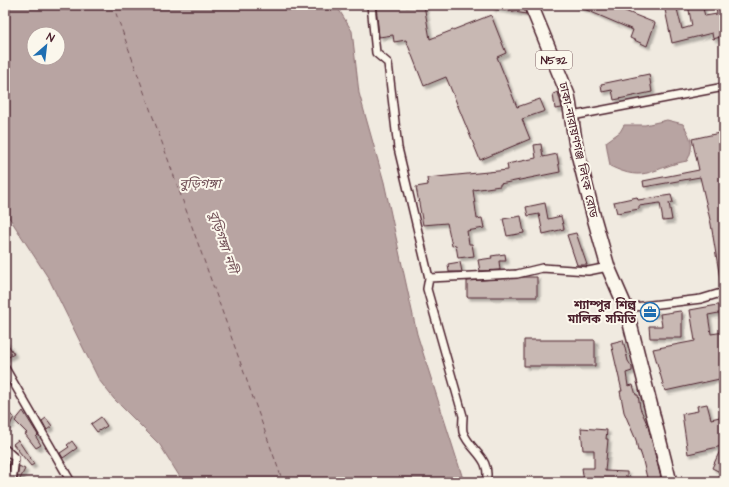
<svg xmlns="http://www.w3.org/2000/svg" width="729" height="487" viewBox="0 0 729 487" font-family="'Architects Daughter','Noto Sans Bengali',sans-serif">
<defs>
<filter id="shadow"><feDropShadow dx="3" dy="3" stdDeviation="1" flood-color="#0004"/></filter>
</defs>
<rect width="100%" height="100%" fill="#f0eae0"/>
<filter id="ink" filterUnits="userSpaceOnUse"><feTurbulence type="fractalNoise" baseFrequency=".025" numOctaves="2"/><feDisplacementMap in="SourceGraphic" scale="8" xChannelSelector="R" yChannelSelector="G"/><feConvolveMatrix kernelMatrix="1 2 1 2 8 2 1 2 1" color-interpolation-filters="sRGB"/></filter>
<g filter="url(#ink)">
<path fill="#b8a4a2" stroke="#8c6f72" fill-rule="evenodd" d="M5 5H336L352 31 359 93 384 182 417 334 464 482H183L160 445 114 399 99 380 49 279 5 211ZM34 34H58V58H34Z
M667 120 683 124C691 138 695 146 687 161 653 167 646 184 610 166L606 142 620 132 624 125H645Z"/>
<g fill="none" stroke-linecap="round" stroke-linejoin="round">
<path stroke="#704e55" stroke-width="1" stroke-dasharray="5 4" stroke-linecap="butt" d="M113 5 283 482"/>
</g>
<path fill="#c8b8b3" stroke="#4a1f2b" filter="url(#shadow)" d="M376 5H406V7L424 5 430 39 491 15 506 53 497 57 517 107 540 99 545 111 522 119 530 139 480 160 446 77 424 86 406 40 394 42 393 35 379 37Z
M492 5H523L526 14 492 8Z
M575 5H610L655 23 647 46 630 38 633 30Z
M664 5H676L682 29 692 26 688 5H702L705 16 717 14 715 5H724V36L713 39 712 33 672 43Z
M649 74 652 92 614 100 612 90 602 92 601 84Z
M558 92 562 108 555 109 553 94Z
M724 132V285H721L711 224 700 177 644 187 643 181 699 170 692 139Z
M541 144 543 157 557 154 560 172 500 184V186L473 190 477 219 482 218 484 228 467 231 469 244H472L474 256 458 258 456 245 452 246 447 223 423 225 416 187 428 185 427 178 508 170 507 164 536 158 534 145Z
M671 195 673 202 669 203 672 220 663 221 660 203 639 206V209L617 213 614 202 637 197 638 200Z
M545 203 548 219 561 216 564 229 543 234 539 214 528 216 526 207Z
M521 216 524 233 507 236 503 219Z
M576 233 587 265H577L567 235Z
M505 254 506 261H499L500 270 480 271 478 260 492 258 491 256Z
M460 262 462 272H449L448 264Z
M524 277H537V297H467V281Z
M723 304 724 312 708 315 711 334 724 332V341H722L724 378 665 391 653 349 695 341 690 310Z
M656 309 657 314 644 316 643 311Z
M680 311 682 312V338H650L649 326H662L660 314Z
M5 340 14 354 5 359Z
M524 340H595V366H524Z
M623 340 628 361 632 367V371L626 373 628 386 633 385 636 395H638L640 408 648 426 661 478 656 479 657 482H648L642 457 640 451H638L636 440 624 412 620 391H622L611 343Z
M707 404 711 419 724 416V474L712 468 722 446 688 454 682 414 698 411 697 406Z
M5 411 14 417 10 425 5 428Z
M23 411 38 435 36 437 41 445 36 448 25 434 27 433 15 421Z
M101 417 107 426 97 432 91 424Z
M46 418 52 426 47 430 42 421Z
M581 428 607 430 606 439H608L605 471 627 472V480L604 479 603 482H584L582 468H594V450H583Z
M18 440 34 464 31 466 13 444Z
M72 441 77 448 63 458 60 453 69 447 67 445Z
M5 459 9 462 8 475 5 473Z
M19 466 25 469 19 481 17 480Z"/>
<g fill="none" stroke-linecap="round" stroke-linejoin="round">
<defs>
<path id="street" d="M371 5 376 53 388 63 398 148 429 278 427 289 463 416C463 421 462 427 463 432 470 451 492 458 486 482
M572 116 724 87
M429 278 517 274 542 268 588 271 608 267
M626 308 701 299 724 292
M5 368 71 482
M5 449 15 458 12 482"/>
<path id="highway" d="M531 5 568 95 576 146 594 218 608 267 626 308 670 482"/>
</defs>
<use href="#street" stroke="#4a1f2b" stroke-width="10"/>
<use href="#highway" stroke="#4a1f2b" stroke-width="16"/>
<use href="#street" stroke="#fbf7ec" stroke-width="7"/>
<use href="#highway" stroke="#fbf7ec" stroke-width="13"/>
</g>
</g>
<defs>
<symbol id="office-ring" viewBox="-11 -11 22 22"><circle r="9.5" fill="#fbf7ec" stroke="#1f6fb2" stroke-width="1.5"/><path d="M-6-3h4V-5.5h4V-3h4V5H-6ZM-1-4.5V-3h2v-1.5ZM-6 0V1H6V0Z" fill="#1f6fb2"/></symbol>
</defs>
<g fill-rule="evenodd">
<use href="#office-ring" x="639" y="301" width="22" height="22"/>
</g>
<g text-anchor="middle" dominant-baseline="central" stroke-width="4" stroke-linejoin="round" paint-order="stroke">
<rect fill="#fbf7ec" stroke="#7f6065" stroke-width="1" x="536" y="51" width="36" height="18" rx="3"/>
<g font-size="11" font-weight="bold" fill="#4a1f2b">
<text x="554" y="60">N532</text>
</g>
<g font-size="12" fill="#4a1f2b" stroke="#fbf7ec">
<text transform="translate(578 150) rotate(77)">ঢাকা-নারায়ণগঞ্জ লিংক রোড</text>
</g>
<g font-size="12" font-weight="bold" fill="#4a1f2b" stroke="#fbf7ec" text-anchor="end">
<text x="636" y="305">শ্যাম্পুর শিল্প<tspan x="636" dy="14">মালিক সমিতি</tspan></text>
</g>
<g font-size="13" font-style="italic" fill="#704e55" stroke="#fbf7ec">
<text x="200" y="184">বুড়িগঙ্গা</text>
<text transform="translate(223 242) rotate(71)">বুড়িগঙ্গা নদী</text>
</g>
</g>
<rect width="729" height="487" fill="none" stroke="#fbf7ec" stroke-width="20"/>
<rect x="10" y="10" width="709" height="467" fill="none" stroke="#4a1f2b" stroke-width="1.5" filter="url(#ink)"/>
<g transform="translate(46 46) rotate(28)"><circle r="19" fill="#fbf7ec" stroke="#b4a19f"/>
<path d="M0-3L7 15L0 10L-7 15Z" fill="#1f6fb2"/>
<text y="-6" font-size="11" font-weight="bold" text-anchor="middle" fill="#4a1f2b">N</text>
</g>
</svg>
